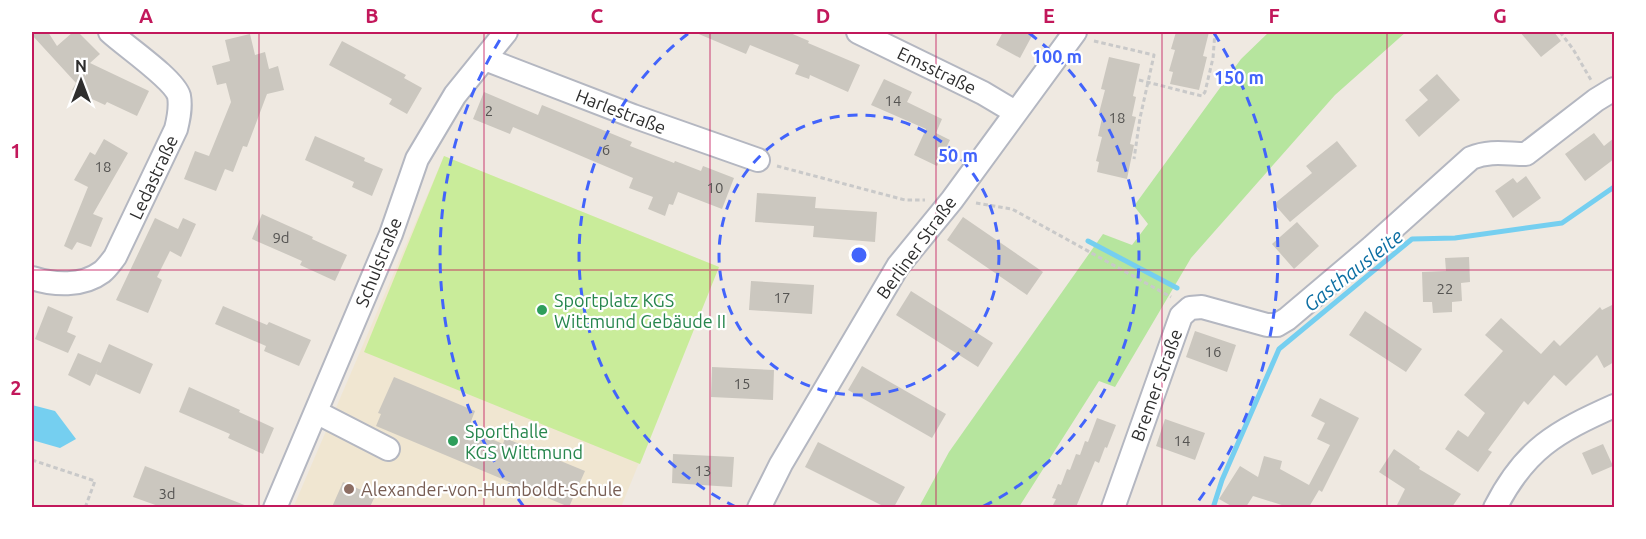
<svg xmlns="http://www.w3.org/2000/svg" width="1646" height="539" viewBox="0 0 1646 539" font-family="Ubuntu,sans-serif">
<rect width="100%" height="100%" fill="#efe9e1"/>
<path fill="#f0e6d1" d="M444 156 719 267 621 507 293 508Z"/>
<path fill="#b6e59e" d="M1269 32H1406L1335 95 1191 258 1115 387 1099 381 1019 507H919L949 452 1103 234 1132 245 1148 224 1134 206 1241 59Z"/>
<path fill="#c9ec9a" d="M444 156 719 267 640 464 364 352Z"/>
<path fill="#75cff0" d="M32 405 55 411 76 439 60 448 32 440Z"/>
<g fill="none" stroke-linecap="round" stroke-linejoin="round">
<path stroke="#75cff0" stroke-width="5" d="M1088 241 1177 288
M1213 508 1222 480 1279 349 1412 239 1455 238 1562 223 1614 187"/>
</g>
<path fill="#cbc7bf" d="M32 32H48L57 46 73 32H78L100 54 90 63 149 91 137 116 107 102 105 105 72 90 76 83 32 35Z
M694 32H788L809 41 808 43 860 65 848 92 810 75 809 79 795 74 799 65 750 45 746 54Z
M1003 32H1034L1020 58 996 45Z
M1176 32H1209L1203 56 1207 57 1199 90 1170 84 1173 72 1169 71 1175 50 1171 49Z
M1520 32H1554L1561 41 1541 57Z
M250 34 255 55 265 52 269 69 278 66 284 90 267 94 247 147 243 146 233 172 225 169 216 191 184 179 195 151 209 156 231 102 226 83 217 85 212 66 230 61 225 40Z
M342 41 406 75 404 78 422 88 407 114 389 104 392 99 329 65Z
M1109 57 1140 64 1133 96 1136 97 1132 116 1136 117 1130 144 1134 145 1127 179 1097 172 1099 162 1096 161 1102 137 1098 136 1103 114 1099 113 1105 90 1101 89Z
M1437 74 1460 100 1419 137 1405 120 1428 100 1419 90Z
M884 79 912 92 907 102 942 119 936 133 950 140 937 166 914 155 926 129 871 105Z
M484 92 538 115 542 105 632 142 630 146 674 163 675 161 701 171 703 166 734 178 722 209 678 192 673 205 669 204 665 216 648 209 653 197 629 188 633 178 513 127 510 134 473 119Z
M1594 133 1604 146 1614 138V159L1585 181 1565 154Z
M315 136 365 158 364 161 383 169 372 196 352 187 354 182 305 160Z
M104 139 128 153 93 214 103 218 91 247 77 242 72 250 64 246 88 187 74 180 90 152 95 155Z
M1337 141 1357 166 1290 222 1274 204 1312 173 1306 166Z
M1526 176 1541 198 1513 218 1495 191 1513 178 1517 183Z
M757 193 816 197 815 208 877 212 875 242 813 237 814 226 755 222Z
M262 214 313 237 312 239 347 255 335 281 300 265 302 261 252 239Z
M963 217 1043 272 1027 295 947 240Z
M155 218 178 229 183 218 196 224 181 257 170 251 157 277 162 280 148 313 116 300Z
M1297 222 1319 246 1294 269 1272 244Z
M1469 257 1470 282 1461 283 1462 301 1452 302V312L1433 313 1432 302H1423L1422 272 1446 271 1445 258Z
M751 281 814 285 812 314 749 310Z
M911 291 993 343 978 367 896 315Z
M1614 304V362L1604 368 1597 355 1566 386 1554 375 1528 405 1524 401 1488 450 1492 452 1478 472 1445 449 1458 430 1468 437 1485 413 1464 395 1503 351 1485 335 1501 318 1541 354 1554 340 1560 346 1600 307 1602 310Z
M48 306 73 317 67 332 76 336 68 353 35 339Z
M223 306 267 325 269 322 311 340 299 366 264 351 266 346 215 324Z
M1365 311 1422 349 1406 372 1349 335Z
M1195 331 1236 345 1227 372 1186 357Z
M109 344 153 364 140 394 96 374Z
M78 353 101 363 90 386 68 375Z
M862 366 946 414 932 438 848 390Z
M712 367 774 370 773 400 711 397Z
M394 377 475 411 468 429 503 444 505 438 585 471 569 507 376 426 381 414 378 413Z
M189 387 240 410 239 412 274 428 263 454 228 438 230 434 179 412Z
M1320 398 1359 418 1322 492 1319 490 1309 507H1288L1253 496 1246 507H1233L1219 499 1240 466 1258 477 1264 456 1282 461 1280 469 1309 485 1330 445 1317 439 1325 423 1311 416Z
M1097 418 1116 425 1107 448 1105 447 1099 463 1095 461 1076 507H1052L1056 499 1052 498 1058 484 1061 485 1067 469 1070 470 1076 454 1080 455 1085 441 1088 442Z
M1165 419 1205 433 1195 460 1156 446Z
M818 442 905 487 894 507H885L805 467Z
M1603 444 1613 466 1592 475 1582 453Z
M1394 449 1420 467 1419 469 1461 494 1452 507H1396L1405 489 1379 472Z
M673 454 734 457 732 487 672 483Z
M145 466 247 506V507H161L133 497Z
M343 482 375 496 370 507H332Z"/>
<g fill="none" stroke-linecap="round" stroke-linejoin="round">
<defs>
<path id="minor" d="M858 32 983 93 1015 112
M485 59 633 116 758 160
M32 278C54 285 82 287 102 272 107 268 111 262 115 257L176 129C179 117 181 107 179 96 174 79 125 46 110 32
M316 412 388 449
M275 508 391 234 417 159 455 95 506 32
M759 508 781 464 898 266 952 200 1075 32
M1113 508 1181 316 1190 308 1202 307 1267 325H1277L1287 319 1372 247 1471 158C1491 150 1506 154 1526 154L1596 100 1614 89
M1495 508C1525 449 1556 432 1614 406"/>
</defs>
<use href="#minor" stroke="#b4b7c1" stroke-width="26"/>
<path stroke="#c9c9c9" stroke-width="3" stroke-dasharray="4.5 3" stroke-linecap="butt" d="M1560 32 1573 49 1591 80
M1094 41 1154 55 1140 118 1134 159
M1139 80 1202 96 1205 92 1213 58 1215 32
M777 166 905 200H925
M976 203 1012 209 1171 297
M32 460 95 481 85 508"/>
<use href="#minor" stroke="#fff" stroke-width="22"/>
</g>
<path fill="none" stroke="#c2185b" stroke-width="1.5" stroke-opacity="0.55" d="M259 32V508M484 32V508M710 32V508M936 32V508M1162 32V508M1387 32V508M32 270H1614"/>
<g fill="none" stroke="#4264fb" stroke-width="3" stroke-dasharray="10 8">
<circle cx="859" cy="255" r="140"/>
<path d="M736 507A280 280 0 0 1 689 33M1029 33A280 280 0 0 1 982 507"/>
<path d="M524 507A419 419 0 0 1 504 33M1214 33A419 419 0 0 1 1194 507"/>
</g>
<g fill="#2e9e5b" stroke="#fff" stroke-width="2">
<circle cx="542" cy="310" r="6"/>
<circle cx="453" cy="441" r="6"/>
</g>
<circle fill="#8d6e63" stroke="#fff" stroke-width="2" cx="349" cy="489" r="6"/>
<g text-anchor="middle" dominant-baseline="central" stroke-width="4.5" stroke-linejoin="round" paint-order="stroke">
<g font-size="15" fill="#555452">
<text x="893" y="100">14</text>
<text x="489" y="110">2</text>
<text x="1117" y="117">18</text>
<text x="606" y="149">6</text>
<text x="103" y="166">18</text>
<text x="715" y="187">10</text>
<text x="281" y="237">9d</text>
<text x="1445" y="288">22</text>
<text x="782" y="297">17</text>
<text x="1213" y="351">16</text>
<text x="742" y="383">15</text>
<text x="1182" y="440">14</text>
<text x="703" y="470">13</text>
<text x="167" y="493">3d</text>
</g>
<g font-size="18" fill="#2e2e2e" stroke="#fff">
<text transform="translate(937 70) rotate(26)">Emsstraße</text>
<text transform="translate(621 111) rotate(21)">Harlestraße</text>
<text transform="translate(153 177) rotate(-65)">Ledastraße</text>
<text transform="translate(916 247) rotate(-54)">Berliner Straße</text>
<text transform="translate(378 262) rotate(-68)">Schulstraße</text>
<text transform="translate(1156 385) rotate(-70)">Bremer Straße</text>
</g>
<g font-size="18" fill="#27864d" stroke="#fff" text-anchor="start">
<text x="554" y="300">Sportplatz KGS<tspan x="554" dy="21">Wittmund Gebäude II</tspan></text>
<text x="465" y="431">Sporthalle<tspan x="465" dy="21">KGS Wittmund</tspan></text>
</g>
<g font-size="18" fill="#785e54" stroke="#fff" text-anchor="start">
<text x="361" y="489">Alexander-von-Humboldt-Schule</text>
</g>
<g font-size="20" font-style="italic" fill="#0d6fa3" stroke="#fff">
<text transform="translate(1353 270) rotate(-38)">Gasthausleite</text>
</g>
</g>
<circle cx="859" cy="255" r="9" fill="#4264fb" stroke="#fff" stroke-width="3"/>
<g font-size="18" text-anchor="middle" font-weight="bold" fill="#4264fb" stroke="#fff" stroke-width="4.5" stroke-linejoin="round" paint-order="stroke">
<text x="1057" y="63">100 m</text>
<text x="1239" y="84">150 m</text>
<text x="958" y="162">50 m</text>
</g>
<rect width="1646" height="539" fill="none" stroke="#ffffff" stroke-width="66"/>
<g transform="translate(81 81)" stroke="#ffffff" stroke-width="4.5" paint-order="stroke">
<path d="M0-4.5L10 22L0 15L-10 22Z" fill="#2e2e2e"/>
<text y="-9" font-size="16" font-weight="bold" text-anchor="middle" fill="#2e2e2e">N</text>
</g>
<rect x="33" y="33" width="1580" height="473" fill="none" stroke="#c2185b" stroke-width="2"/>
<g font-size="20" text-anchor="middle" font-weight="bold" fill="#c2185b">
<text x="146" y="23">A</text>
<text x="372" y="23">B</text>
<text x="597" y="23">C</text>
<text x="823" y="23">D</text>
<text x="1049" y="23">E</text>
<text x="1274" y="23">F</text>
<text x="1500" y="23">G</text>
<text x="16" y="158">1</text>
<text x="16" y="395">2</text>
</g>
</svg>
